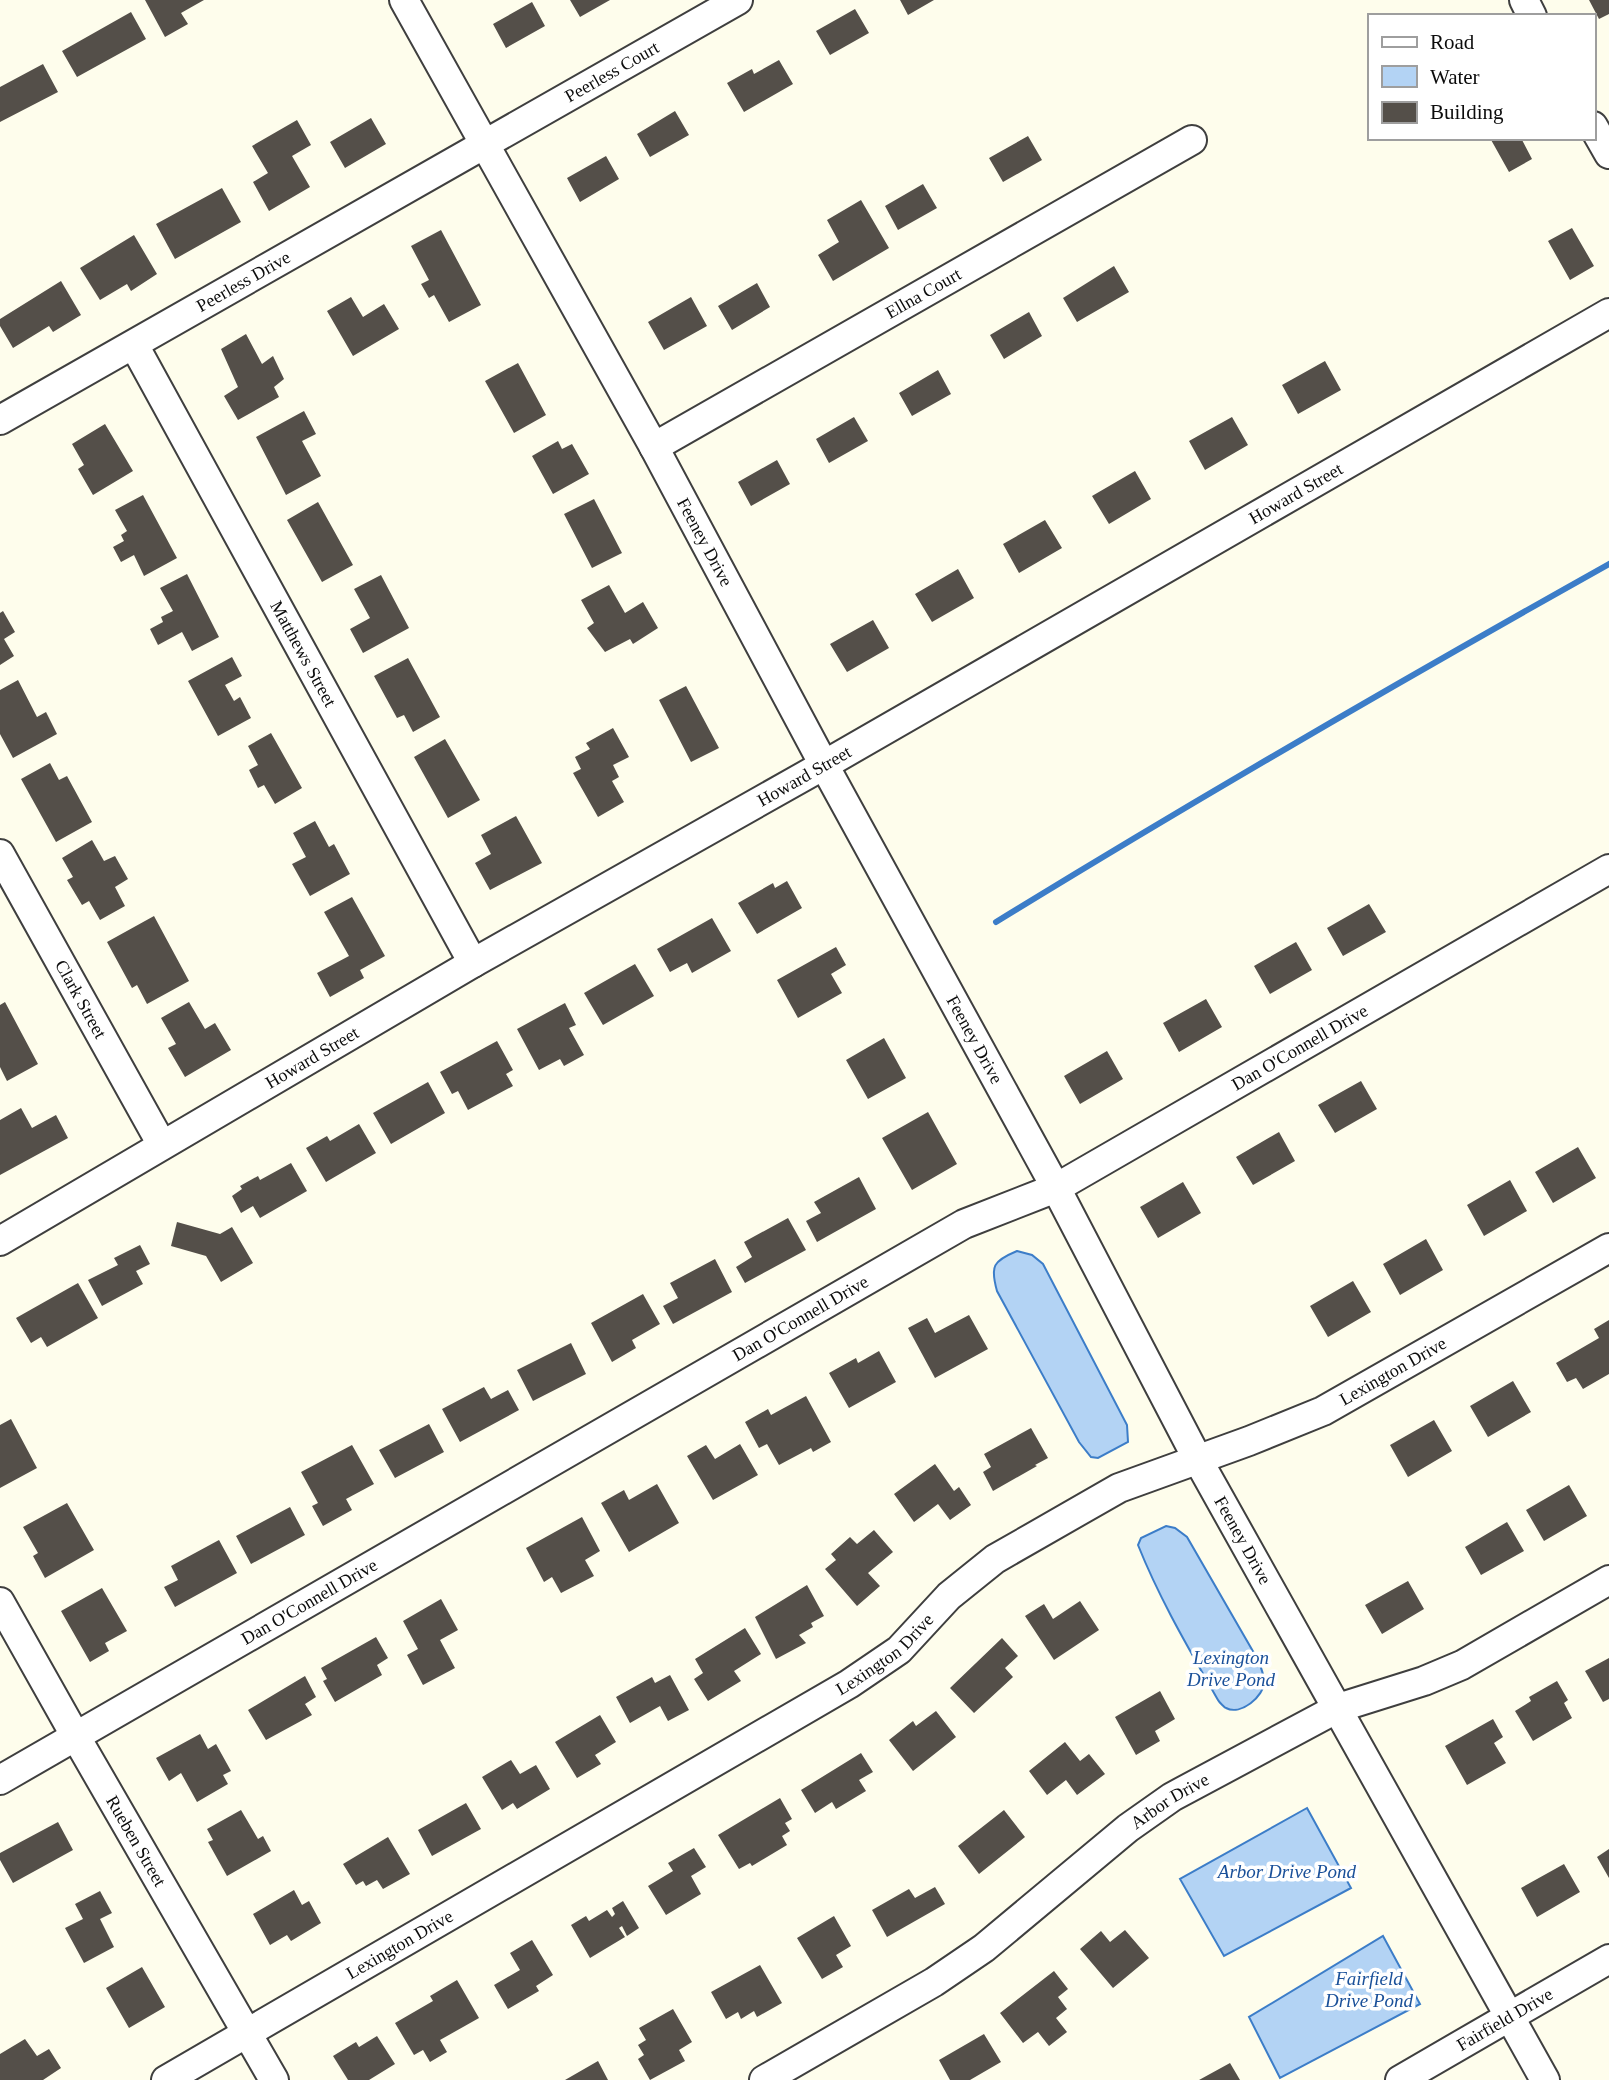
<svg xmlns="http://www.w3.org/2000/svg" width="1609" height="2080" viewBox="0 0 1609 2080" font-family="Georgia,serif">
<rect width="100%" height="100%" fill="#fefdec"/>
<path fill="#b3d3f4" stroke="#3c7dc8" stroke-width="2" d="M1017 1251 1032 1255 1043 1264 1127 1425 1128 1442 1098 1458 1091 1457 1079 1442 997 1291C990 1266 993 1261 1017 1251Z
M1166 1526 1175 1528 1187 1537 1258 1660C1261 1667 1264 1674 1264 1682 1264 1696 1241 1716 1226 1708 1225 1708 1219 1702 1218 1700 1189 1649 1160 1600 1138 1545L1141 1538Z
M1307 1808 1351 1888 1224 1956 1180 1879Z
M1383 1936 1420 2004 1280 2078 1249 2017Z"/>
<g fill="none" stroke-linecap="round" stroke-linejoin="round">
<path stroke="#3c7dc8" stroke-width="6" d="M996 922C1198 798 1402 680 1609 564"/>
</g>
<path fill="#544f49" d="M145 0H204L181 13 188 24 165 37Z
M570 0H610L580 17Z
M900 0H934L908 15Z
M1589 0H1609V14L1599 19Z
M532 2 545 26 506 48 493 24Z
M855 9 869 33 830 55 816 31Z
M131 12 146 39 77 77 62 51Z
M779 60 793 84 744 112 727 83 752 69 754 74Z
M43 64 58 92 0 122V87Z
M675 111 689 135 650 157 637 134Z
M371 118 386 144 345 168 330 142Z
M297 120 311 145 292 156 310 187 269 211 253 182 268 173 252 146Z
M1028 136 1042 160 1003 182 989 158Z
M1490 138H1521L1532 159 1509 172Z
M606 156 619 179 580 202 567 178Z
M923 184 937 208 898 230 885 206Z
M222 188 241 222 175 259 156 224Z
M861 200 889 248 833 281 818 255 839 242 827 220Z
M1572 228 1594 266 1570 280 1548 241Z
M441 230 481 305 449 322 434 295 429 298 421 284 429 280 411 246Z
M134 235 157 274 131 291 127 284 100 300 80 268Z
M1114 266 1129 292 1077 322 1063 298Z
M61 281 81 315 53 332 49 326 13 348 0 326V319Z
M757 283 770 307 732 330 718 306Z
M351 297 363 317 384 304 399 329 353 356 327 311Z
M691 297 707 326 664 350 648 322Z
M1029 312 1042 336 1004 359 990 335Z
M246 334 262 364 273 356 284 379 274 387 279 397 238 420 224 396 238 387 221 349Z
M1325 361 1341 390 1298 414 1282 385Z
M518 363 546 415 514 433 485 381Z
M938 370 951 394 912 416 899 393Z
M304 411 316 434 302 441 321 476 286 495 256 437Z
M854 417 868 441 829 463 816 439Z
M1232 417 1248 445 1205 470 1189 441Z
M105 424 133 471 93 495 78 469 84 465 72 444Z
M558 441 562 449 572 444 589 474 553 494 532 456Z
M777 460 790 484 751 506 738 482Z
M1135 471 1151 499 1109 524 1092 496Z
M143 495 177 558 144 576 134 555 121 562 113 547 124 541 121 535 127 531 115 510Z
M594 499 622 553 592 568 564 514Z
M318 502 353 565 322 582 287 520Z
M1045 520 1062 548 1019 573 1003 544Z
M958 569 974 598 932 622 915 594Z
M187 574 219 637 192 651 182 632 158 645 150 629 163 622 161 617 173 611 160 588Z
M381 575 409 628 363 653 350 629 370 618 354 589Z
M609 585 625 613 643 602 658 628 633 644 630 639 605 652 587 628 594 623 581 600Z
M3 611 15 632 4 639 14 656 0 665V613Z
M873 620 889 648 847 672 830 644Z
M232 657 242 676 225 685 234 701 240 697 251 718 218 736 188 681Z
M408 658 440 717 413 732 404 715 397 718 374 676Z
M18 680 37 717 46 712 57 734 13 758 0 734V690Z
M686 686 719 748 691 762 659 700Z
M613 728 629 757 613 765 619 777 612 781 624 802 598 817 573 773 581 769 575 757 590 749 586 743Z
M271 733 302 788 275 804 264 785 258 788 249 770 258 765 248 746Z
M445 739 480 800 448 818 414 757Z
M50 763 59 780 67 776 92 822 56 842 21 779Z
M516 816 542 863 490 890 475 863 491 854 481 835Z
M315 821 329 847 334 844 350 874 310 896 292 864 306 857 293 833Z
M92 840 104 861 115 856 128 879 115 887 125 906 100 920 89 901 82 905 67 880 73 877 62 858Z
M787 881 802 908 757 934 738 903 773 883 775 888Z
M352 897 385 956 360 970 364 978 330 997 317 973 349 956 324 912Z
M1369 904 1386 932 1343 956 1327 928Z
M154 916 189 981 147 1004 137 985 132 988 107 942Z
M712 918 731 951 692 973 687 963 670 972 657 949Z
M1296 942 1312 970 1270 994 1254 966Z
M836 947 846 965 831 974 842 993 798 1018 777 980Z
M635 964 654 996 603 1025 584 993Z
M1206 999 1222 1027 1179 1052 1163 1023Z
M5 1002 38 1064 7 1081 0 1067V1005Z
M189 1002 205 1029 215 1023 231 1050 185 1077 168 1048 176 1044 161 1018Z
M565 1003 576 1025 569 1028 584 1055 564 1066 560 1059 539 1070 517 1029Z
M884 1038 906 1078 868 1099 846 1060Z
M497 1041 513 1070 506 1074 513 1086 468 1110 458 1091 452 1094 440 1072Z
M1107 1051 1123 1079 1080 1104 1064 1076Z
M1361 1081 1377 1109 1335 1133 1318 1105Z
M428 1082 445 1113 391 1144 373 1113Z
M21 1108 32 1128 56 1115 68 1138 0 1175V1120Z
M928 1112 957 1164 912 1190 882 1138Z
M359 1124 376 1153 326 1182 306 1148 327 1136 330 1141Z
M1279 1132 1295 1161 1253 1185 1236 1157Z
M1578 1147 1596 1178 1553 1203 1535 1172Z
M291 1163 307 1191 260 1218 253 1206 241 1213 232 1196 242 1189 240 1186 258 1176 260 1180Z
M859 1177 876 1209 817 1242 806 1221 821 1213 814 1202Z
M1510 1180 1527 1211 1484 1236 1467 1205Z
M1183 1182 1201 1213 1158 1238 1140 1207Z
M788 1218 806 1250 745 1283 736 1267 752 1257 744 1242Z
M177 1222 220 1234 232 1227 253 1263 221 1282 206 1256 171 1246Z
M1426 1239 1443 1270 1400 1295 1383 1264Z
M140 1245 150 1264 136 1271 143 1284 102 1306 88 1280 118 1265 114 1258Z
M715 1259 732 1292 673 1324 663 1306 678 1298 670 1283Z
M1353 1281 1371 1312 1328 1337 1310 1306Z
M78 1283 98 1318 47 1347 41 1337 31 1343 16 1318Z
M643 1294 660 1324 632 1340 636 1348 612 1362 591 1323Z
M969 1315 988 1349 935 1378 908 1328 927 1318 935 1333Z
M1609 1320V1374L1583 1389 1576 1378 1567 1382 1556 1363 1599 1338 1594 1329Z
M571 1343 586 1374 533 1401 517 1370Z
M879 1351 896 1382 849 1408 829 1373 856 1358 858 1363Z
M1513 1381 1531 1412 1488 1437 1470 1406Z
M484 1387 491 1399 508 1390 519 1410 460 1442 442 1409Z
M806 1396 831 1442 813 1452 811 1448 779 1465 767 1444 759 1448 745 1422 768 1409 771 1415Z
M11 1419 37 1468 0 1488V1425Z
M1434 1420 1452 1451 1408 1477 1390 1445Z
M429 1424 444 1452 395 1478 379 1450Z
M1031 1428 1048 1458 1035 1465 1037 1466 993 1491 983 1472 991 1467 984 1454Z
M740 1444 758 1475 713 1500 687 1456 706 1445 715 1459Z
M352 1445 374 1484 346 1499 352 1510 323 1526 312 1506 318 1503 301 1472Z
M935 1464 954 1491 959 1487 971 1505 950 1520 938 1504 914 1522 894 1494Z
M657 1484 679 1523 629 1552 601 1503 624 1490 629 1500Z
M1569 1485 1587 1516 1544 1541 1526 1510Z
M67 1503 94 1550 45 1578 33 1556 38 1553 23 1527Z
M290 1507 305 1535 251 1564 236 1536Z
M582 1517 600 1551 585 1560 594 1576 561 1593 552 1577 544 1582 526 1548Z
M1507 1522 1524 1551 1481 1575 1465 1547Z
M874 1530 893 1552 868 1573 880 1586 857 1606 825 1569 836 1560 831 1554 850 1537 857 1544Z
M219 1540 237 1573 175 1607 164 1587 178 1580 171 1566Z
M1408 1581 1424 1609 1382 1634 1365 1605Z
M807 1585 824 1616 811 1623 813 1627 799 1635 806 1643 776 1659 755 1617Z
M102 1588 127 1631 105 1643 109 1651 90 1662 61 1611Z
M441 1599 458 1630 440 1640 455 1668 423 1685 407 1655 418 1649 403 1621Z
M1080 1601 1099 1630 1054 1660 1025 1616 1044 1604 1053 1619Z
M745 1628 761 1654 734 1671 741 1681 708 1701 694 1679 703 1673 695 1659Z
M376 1637 388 1658 377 1665 382 1675 335 1702 323 1681 327 1679 321 1668Z
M1002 1638 1018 1656 1005 1668 1013 1677 974 1713 950 1688Z
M1609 1658V1699L1603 1702 1585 1671Z
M670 1675 689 1710 668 1721 660 1706 630 1723 616 1697 652 1677 655 1683Z
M305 1676 316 1697 305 1704 312 1715 266 1740 248 1710Z
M1557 1681 1568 1700 1564 1703 1572 1718 1533 1741 1515 1711 1531 1701 1529 1697Z
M1160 1691 1175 1719 1155 1731 1160 1741 1136 1755 1115 1717Z
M936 1711 956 1737 913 1771 889 1740 913 1721 916 1726Z
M600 1715 616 1742 595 1755 601 1764 577 1778 555 1742Z
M1493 1719 1503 1737 1494 1743 1506 1763 1467 1785 1445 1746Z
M200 1734 208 1749 216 1744 231 1771 223 1775 228 1784 197 1802 181 1773 169 1781 156 1758Z
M1065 1742 1080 1761 1089 1754 1105 1774 1077 1795 1066 1780 1047 1795 1029 1771Z
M861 1753 873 1772 859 1780 866 1791 836 1809 832 1802 815 1813 801 1790Z
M511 1760 520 1774 536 1765 550 1789 517 1809 513 1803 502 1810 482 1777Z
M780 1798 792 1819 785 1823 790 1831 782 1836 787 1845 752 1866 750 1863 739 1869 718 1835Z
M466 1803 481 1829 432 1856 418 1830Z
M241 1810 258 1839 263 1836 271 1851 227 1876 208 1842 213 1840 207 1829Z
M1004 1810 1025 1837 979 1874 958 1846Z
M58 1822 73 1850 13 1883 0 1860V1853Z
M388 1837 410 1874 383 1889 377 1880 366 1886 363 1881 356 1885 343 1864Z
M694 1848 706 1867 691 1876 701 1894 666 1915 648 1886 673 1871 668 1863Z
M1609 1849V1878L1597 1857Z
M1564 1864 1580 1892 1537 1917 1521 1888Z
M935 1887 945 1904 887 1937 872 1910 909 1889 915 1898Z
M294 1890 302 1905 309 1901 321 1923 291 1941 287 1935 270 1945 253 1914Z
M100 1891 112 1913 100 1919 114 1947 84 1963 65 1928 83 1919 75 1904Z
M623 1901 639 1928 627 1936 622 1926 619 1928 625 1937 590 1958 571 1925 586 1916 589 1921 607 1910 612 1917 615 1914 612 1908Z
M834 1916 851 1946 836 1955 843 1967 822 1979 797 1938Z
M1125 1930 1149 1958 1113 1988 1080 1949 1101 1931 1110 1942Z
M532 1940 553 1975 536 1986 539 1991 508 2009 494 1985 520 1970 510 1953Z
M760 1965 782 2003 757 2017 754 2011 741 2019 738 2012 726 2019 711 1992Z
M142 1967 165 2007 129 2028 106 1988Z
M1054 1971 1068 1989 1058 1997 1067 2009 1056 2018 1067 2032 1049 2046 1038 2032 1023 2043 1000 2013Z
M457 1980 479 2018 440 2040 447 2052 430 2062 423 2050 414 2055 395 2023 433 2001 430 1996Z
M673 2009 692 2042 679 2050 685 2061 650 2080 638 2059 644 2055 638 2045 646 2040 639 2028Z
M984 2034 1001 2062 970 2080H950L939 2060Z
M377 2036 395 2064 369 2080H348L333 2056 356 2042 359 2047Z
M25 2039 37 2056 49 2049 61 2068 43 2080H0V2054Z
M598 2061 608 2080H565Z
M1230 2063 1240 2080H1199Z"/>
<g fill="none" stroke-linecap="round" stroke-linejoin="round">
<defs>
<g id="minor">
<path id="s1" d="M404 0 654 447 824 765 1056 1188 1198 1460 1545 2080"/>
<path d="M1524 0 1532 16"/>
<path d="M1593 126 1609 154"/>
<path id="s2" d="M134 345 473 963"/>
<path id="s3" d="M0 420 738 0"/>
<path id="s4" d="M654 447 1192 140"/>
<path id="s5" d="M0 854 162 1145"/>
<path id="s6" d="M0 1241 473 963 824 765 1609 313"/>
<path id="s7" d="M0 1602 76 1737 274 2080"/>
<path id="s8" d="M0 1780 964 1224 1056 1188 1609 869"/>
<path id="s9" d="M166 2080 849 1684 899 1650 949 1596 995 1559 1119 1488 1249 1441 1323 1411 1609 1248"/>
<path id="s10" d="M764 2080 934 1982 984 1948 1128 1828 1172 1797 1338 1708 1424 1681 1462 1665 1609 1580"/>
<path id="s11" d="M1400 2080 1609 1959"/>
</g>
</defs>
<use href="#minor" stroke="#3f3f3f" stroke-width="32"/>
<use href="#minor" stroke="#fff" stroke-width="28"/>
</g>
<g text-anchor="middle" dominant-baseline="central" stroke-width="7" stroke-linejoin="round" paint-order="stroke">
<g font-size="18" fill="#0c0c0c" stroke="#fff">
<text stroke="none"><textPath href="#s3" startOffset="704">Peerless Court</textPath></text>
<text stroke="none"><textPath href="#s3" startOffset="280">Peerless Drive</textPath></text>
<text stroke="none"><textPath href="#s4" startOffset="310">Ellna Court</textPath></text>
<text stroke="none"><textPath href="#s6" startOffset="1496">Howard Street</textPath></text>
<text stroke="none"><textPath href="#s1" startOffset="620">Feeney Drive</textPath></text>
<text stroke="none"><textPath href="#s2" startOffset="352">Matthews Street</textPath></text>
<text stroke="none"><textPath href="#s6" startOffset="929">Howard Street</textPath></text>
<text stroke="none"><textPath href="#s5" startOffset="166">Clark Street</textPath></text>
<text stroke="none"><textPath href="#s1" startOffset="1186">Feeney Drive</textPath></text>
<text stroke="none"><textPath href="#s8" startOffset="1493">Dan O'Connell Drive</textPath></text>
<text stroke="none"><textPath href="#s6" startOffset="362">Howard Street</textPath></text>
<text stroke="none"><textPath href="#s8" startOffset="924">Dan O'Connell Drive</textPath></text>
<text stroke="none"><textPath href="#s9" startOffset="1424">Lexington Drive</textPath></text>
<text stroke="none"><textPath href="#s1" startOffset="1754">Feeney Drive</textPath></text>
<text stroke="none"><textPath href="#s8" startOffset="357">Dan O'Connell Drive</textPath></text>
<text stroke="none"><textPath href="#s9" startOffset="836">Lexington Drive</textPath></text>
<text stroke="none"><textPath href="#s10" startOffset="494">Arbor Drive</textPath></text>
<text stroke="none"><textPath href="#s7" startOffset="275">Rueben Street</textPath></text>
<text stroke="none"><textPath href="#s9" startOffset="270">Lexington Drive</textPath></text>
<text stroke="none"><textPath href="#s11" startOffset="121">Fairfield Drive</textPath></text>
</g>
<g font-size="19" font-style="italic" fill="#1a5099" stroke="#fff">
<text x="1231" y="1657">Lexington<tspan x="1231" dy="22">Drive Pond</tspan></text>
<text x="1287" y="1871">Arbor Drive Pond</text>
<text x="1369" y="1978">Fairfield<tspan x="1369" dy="22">Drive Pond</tspan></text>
</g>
</g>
<rect x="1368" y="14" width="228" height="126" fill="#ffffff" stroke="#9e9e9e" stroke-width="2"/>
<rect x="1382" y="37" width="35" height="10" fill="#ffffff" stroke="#9e9e9e" stroke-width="2"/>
<text x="1430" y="49" font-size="21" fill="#0c0c0c">Road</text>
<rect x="1382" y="66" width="35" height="21" fill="#b3d3f4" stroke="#9e9e9e" stroke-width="2"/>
<text x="1430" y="84" font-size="21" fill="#0c0c0c">Water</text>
<rect x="1382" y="102" width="35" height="21" fill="#544f49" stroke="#9e9e9e" stroke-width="2"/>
<text x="1430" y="119" font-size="21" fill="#0c0c0c">Building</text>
</svg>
